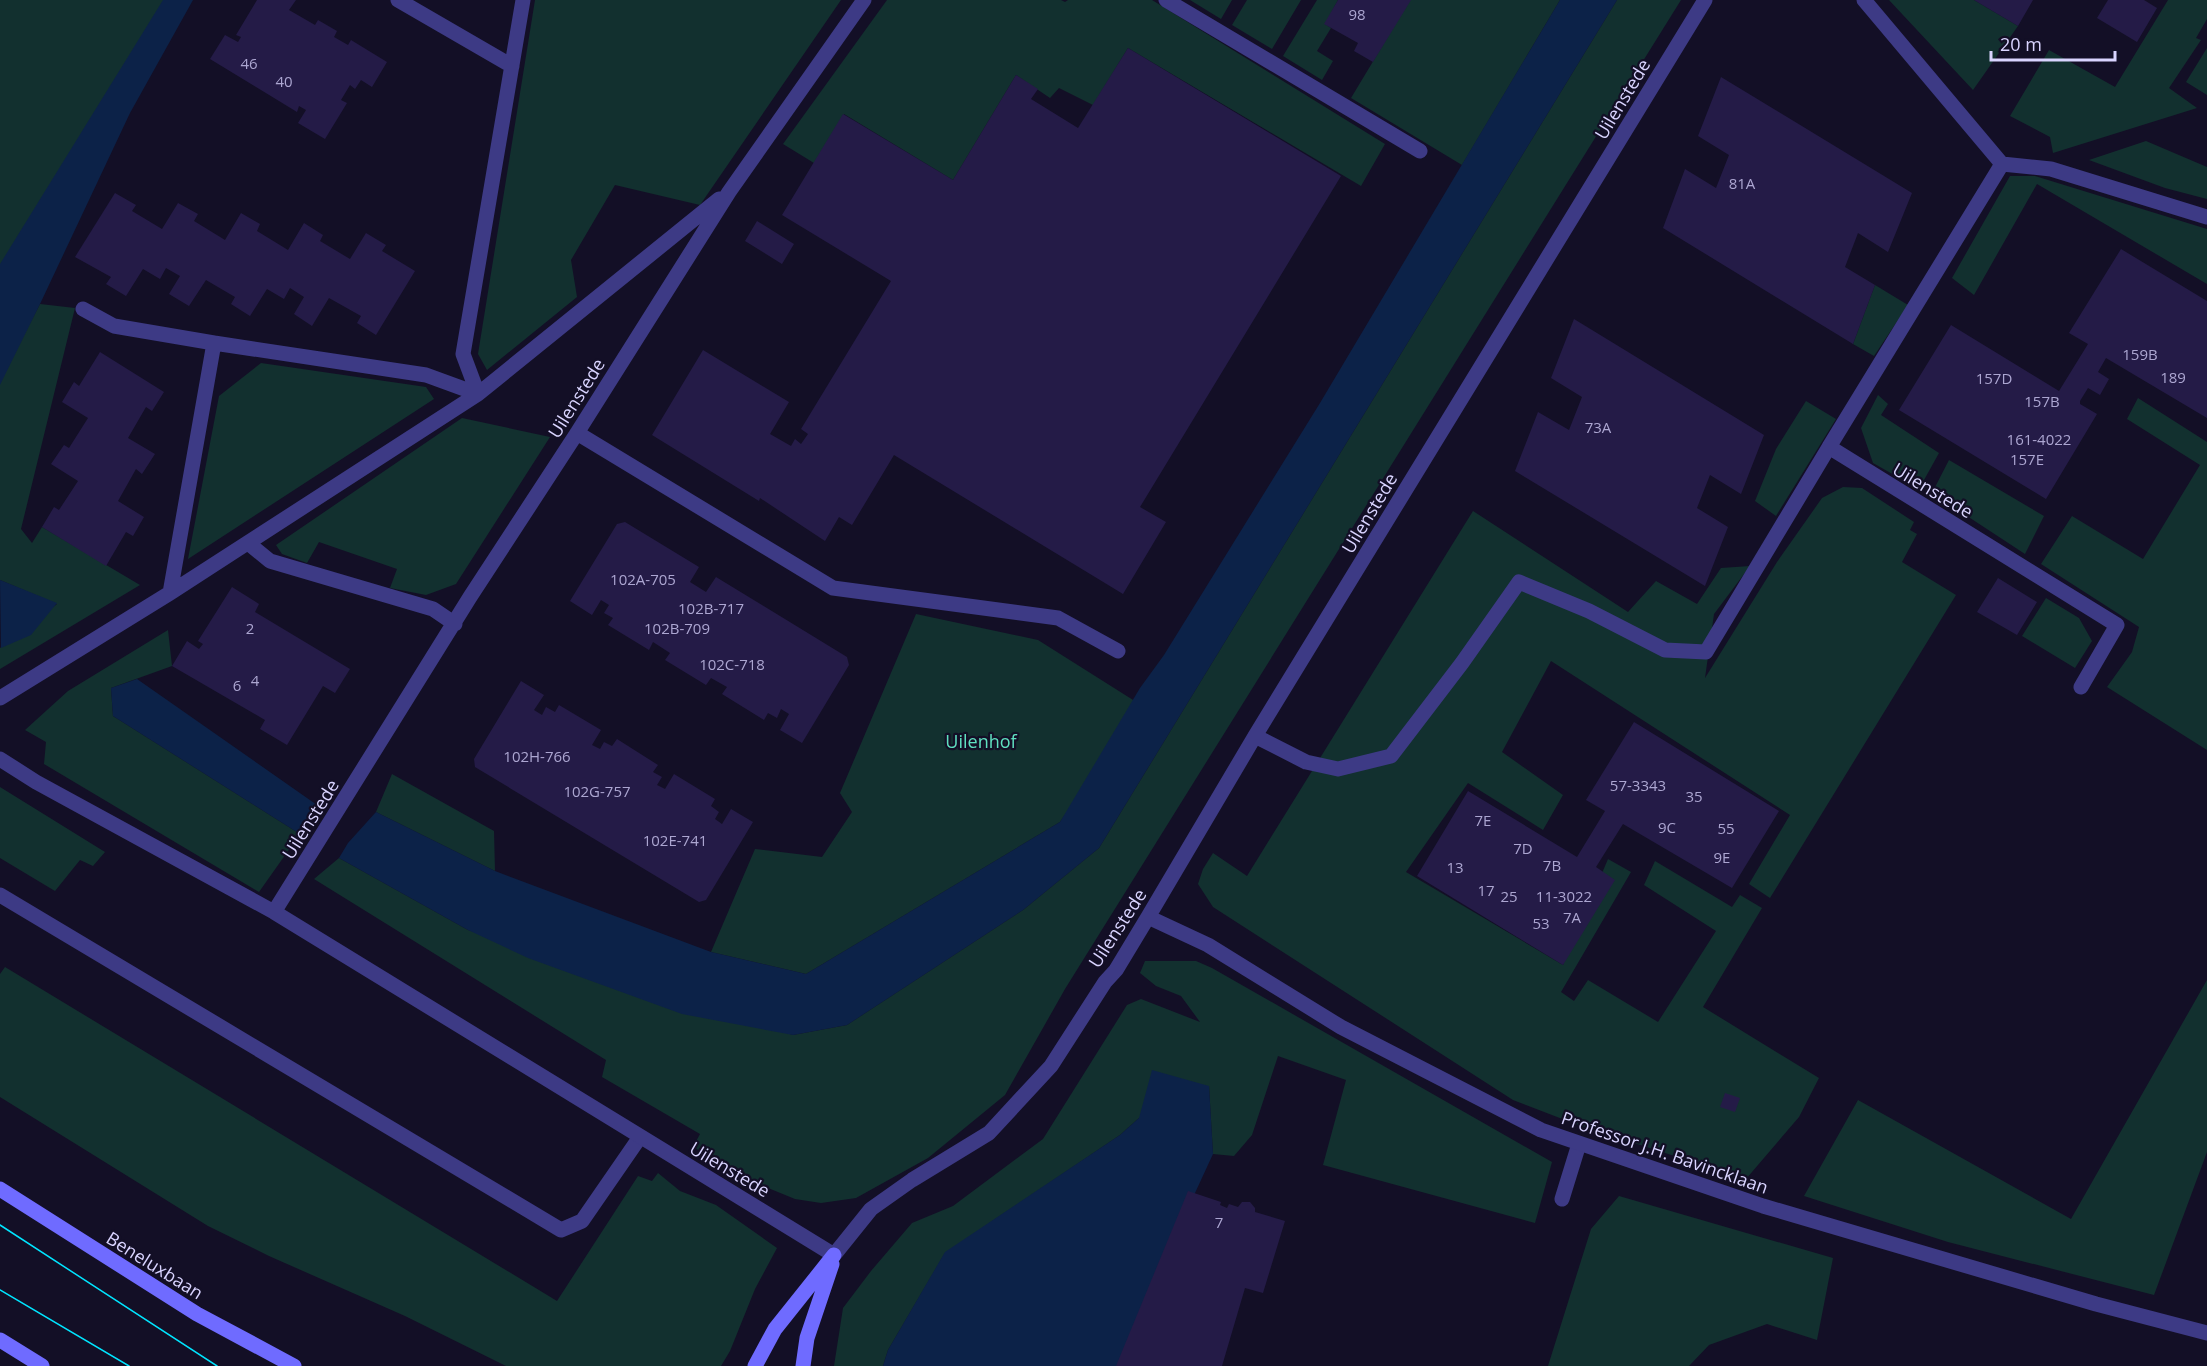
<svg xmlns="http://www.w3.org/2000/svg" width="2207" height="1366" viewBox="0 0 2207 1366" font-family="'Open Sans',sans-serif">
<rect width="100%" height="100%" fill="#130f26"/>
<path fill="#12302f" d="M0 0H171L0 283Z
M535 0H841L700 205 615 185 571 260 577 297 487 370 478 354Z
M887 0H1061L1065 2 1068 0H1152L1385 144 1361 186 1128 48 1093 105 1059 88 1050 98 1016 75 953 180 844 114 814 163 783 144Z
M1190 0H1232L1221 19Z
M1247 0H1301L1272 49 1232 25Z
M1317 0H1338L1325 24 1331 28 1317 51 1333 61 1322 80 1283 56Z
M1410 0H1560L1462 165 1351 98Z
M1617 0H1681L1065 989 1005 1095 928 1158 856 1198 821 1203 795 1199 761 1185 693 1147 700 1134 602 1077 606 1060 314 879 339 858 468 930 793 1035 847 1025 1023 910 1099 848Z
M1889 0H1974L2018 26 1973 90Z
M2168 0H2207V19L2196 38 2201 40 2169 88 2197 108 2053 153 2050 137 2010 116 2049 50 2115 87Z
M2207 48V95L2186 82Z
M2146 141 2207 167V199L2165 188 2089 160Z
M2010 176H2035L2207 229V284L2037 184 1974 295 1952 278Z
M1875 285 1908 305 1874 356 1853 344Z
M40 304 75 308 21 529 32 543 42 527 140 585 0 669V648L57 604 0 580V381Z
M261 363 426 387 434 399 188 559 219 396Z
M1878 395 1888 404 1881 415 1939 453 1919 489 1873 463 1861 428Z
M2138 398 2207 442V750L2107 687 2132 652 2139 627 2041 564 2072 516 2143 559 2200 465 2127 419Z
M1806 401 1836 419 1776 516 1755 501 1776 449Z
M462 418 550 437 456 584 426 595 390 588 397 569 319 542 307 563 282 554 276 545Z
M1949 460 2044 516 2025 554 1932 493Z
M1843 487 1862 488 1914 522 1910 530 1917 534 1902 562 1956 595 1770 898 1749 884 1790 815 1551 661 1502 752 1563 795 1543 830 1468 783 1406 872 1563 965 1608 859 1631 872 1561 992 1574 1001 1588 980 1658 1022 1716 931 1644 885 1655 861 1732 907 1740 895 1762 908 1703 1007 1819 1078 1799 1117 1746 1179 1578 1125 1513 1100 1213 907 1198 884 1203 869 1213 853 1247 876 1473 511 1628 612 1656 581 1697 604 1721 568 1750 566 1714 614 1705 678 1777 562 1822 498Z
M2046 598 2079 618 2092 641 2075 668 2022 636Z
M916 614 1038 640 1141 705 1060 822 806 974 711 952 755 849 822 857 852 812 840 793Z
M168 630 172 666 111 688 113 716 300 834 259 892 44 764 46 742 25 730 68 691Z
M392 774 494 831 495 871 376 812Z
M0 787 105 852 93 866 80 860 55 891 0 858Z
M1145 961H1196L1212 968 1552 1162 1535 1223 1323 1165 1346 1080 1278 1056 1252 1135 1234 1156 1213 1154 1209 1086 1139 1118 1120 1135 945 1253 888 1350 883 1366H834L843 1308 871 1271 912 1223 953 1206 1043 1139 1127 1005 1141 999 1200 1022 1181 996 1156 986 1140 973Z
M5 967 557 1301 638 1176 652 1181 658 1173 680 1191 716 1205 777 1248 755 1289 730 1351 721 1366H506L405 1316 269 1256 208 1226 0 1097V974Z
M2207 980V1152L2154 1295 1948 1242 1804 1196 1858 1100 2071 1219Z
M1619 1196 1833 1258 1817 1340 1767 1324 1709 1345 1689 1366H1548L1591 1229Z"/>
<path fill="#0c2248" d="M163 0H193L130 113 40 304 0 385V264Z
M1560 0H1617L1099 848 1023 910 847 1025 793 1035 682 1014 528 958 468 930 339 858 348 843 376 812 495 871 711 952 806 974 1060 822 1140 688 1164 655 1320 403Z
M0 580 57 603 31 635 1 648Z
M137 679 317 805 300 834 113 716 111 688Z
M1152 1070 1209 1086 1213 1154 1195 1193 1131 1366H883L888 1350 945 1252 1120 1135 1139 1118Z"/>
<path fill="#241b47" d="M257 0H296L289 10 315 25 318 20 337 31 334 37 348 45 351 40 387 62 372 87 361 80 355 89 350 85 341 100 347 103 325 139 298 123 306 110 299 106 297 112 210 59 225 35 238 42 241 37 236 35Z
M1338 0H1411L1373 62 1354 51 1358 43 1324 24Z
M1974 0H2033L2018 26Z
M2108 0H2144L2157 8 2137 42 2097 18Z
M1128 48 1341 176 1140 507 1166 522 1123 594 894 455 852 525 839 517 825 541 760 498 759 501 652 435 703 350 789 402 770 434 791 446 795 439 801 444 808 434 801 429 891 281 782 215 843 114 953 180 1016 75 1038 89 1031 99 1078 128Z
M1721 77 1912 193 1888 252 1858 233 1845 267 1875 285 1853 344 1663 228 1685 169 1716 188 1729 155 1698 136Z
M115 193 136 205 132 211 162 229 178 203 198 214 194 221 225 240 241 213 260 224 257 231 288 250 304 223 323 235 320 241 350 259 366 233 386 245 382 251 415 271 376 335 357 323 361 316 329 298 312 326 294 314 304 297 290 288 284 299 267 289 250 316 231 304 235 297 206 280 189 306 169 294 180 276 166 268 160 279 143 269 126 296 106 284 111 277 75 257Z
M757 221 794 244 782 264 745 241Z
M2121 249 2207 301V418L2106 358 2098 372 2109 379 2100 395 2088 388 2080 401V404L2097 414 2046 499 1899 410 1951 325 2059 391 2088 344 2069 333Z
M1574 319 1764 435 1741 494 1710 475 1697 508 1728 527 1705 586 1515 471 1538 412 1569 430 1582 397 1551 378Z
M100 352 164 392 152 411 146 407 128 438 155 454 142 474 136 469 118 501 144 517 133 536 126 532 106 566 42 527 54 507 59 510 78 481 51 464 64 445 69 448 88 418 62 402 74 382 79 386Z
M625 522 699 567 690 582 706 592 716 577 847 657 849 665 802 743 780 730 789 714 781 709 777 718 768 713 764 720 722 694 727 687 711 678 706 685 665 660 670 653 653 642 649 650 608 625 613 618 604 613 609 605 601 600 592 615 570 601 617 524Z
M1998 578 2037 602 2017 635 1977 612Z
M232 587 259 604 255 612 350 669 335 693 323 686 287 745 260 729 265 720 172 666 187 641 199 649 203 644 198 641Z
M521 681 544 695 534 710 542 715 546 707 555 712 559 705 601 730 592 745 600 749 604 742 612 746 617 739 658 765 653 772 662 777 657 785 665 789 674 774 715 799 711 806 719 812 715 819 722 824 731 809 753 822 706 900 699 902 475 767 474 759Z
M1634 722 1779 811 1732 888 1623 824 1596 867 1615 880 1563 965 1417 876 1468 791 1577 857 1605 811 1586 800Z
M1725 1093 1740 1098 1735 1112 1720 1107Z
M1188 1191 1221 1202 1220 1205 1227 1208 1229 1204 1238 1207 1242 1202H1250L1255 1208V1212L1285 1221 1263 1293 1245 1288 1222 1366H1116Z"/>
<g fill="none" stroke-linecap="round" stroke-linejoin="round">
<path stroke="#3d3a85" stroke-width="15" d="M0 895 561 1230 582 1221 640 1137
M1562 1199 1579 1144"/>
<path stroke="#3d3a85" stroke-width="15" d="M398 0 512 66
M1166 0 1420 151
M1864 0 2002 164 2051 169 2207 217
M2002 164 1829 447 2117 625 2081 687
M83 309 114 326 214 343 426 375 478 394
M478 394 463 354 523 0
M577 433 833 588 1058 618 1118 651
M248 543 270 561 433 609 455 624
M170 593 214 343
M0 698 170 593 478 394 719 199
M1255 736 1306 762 1338 769 1391 756 1462 663 1519 582 1589 611 1665 650 1706 652 1829 447
M0 759 36 782 274 912 834 1255 871 1209 912 1180 989 1133 1051 1066 1105 982 1116 970 1148 917 1255 736 1705 0
M274 912 470 597 577 433 729 192 864 0
M1148 917 1208 945 1341 1027 1541 1130 1763 1206 2096 1304 2207 1333"/>
<path stroke="#6f6bff" stroke-width="15" d="M0 1189 197 1314 294 1366
M0 1340 42 1366
M755 1366 775 1329 834 1255
M803 1366 807 1338 832 1264"/>
<path stroke="#00e5ff" stroke-width="1.5" d="M0 1225 217 1366
M0 1290 129 1366"/>
</g>
<g text-anchor="middle" dominant-baseline="central" stroke-width="4.5" stroke-linejoin="round" paint-order="stroke">
<g font-size="15" fill="#aca6d1">
<text x="1357" y="14">98</text>
<text x="249" y="63">46</text>
<text x="284" y="81">40</text>
<text x="1742" y="183">81A</text>
<text x="2140" y="354">159B</text>
<text x="2173" y="377">189</text>
<text x="1994" y="378">157D</text>
<text x="2042" y="401">157B</text>
<text x="1598" y="427">73A</text>
<text x="2039" y="439">161-4022</text>
<text x="2027" y="459">157E</text>
<text x="643" y="579">102A-705</text>
<text x="711" y="608">102B-717</text>
<text x="250" y="628">2</text>
<text x="677" y="628">102B-709</text>
<text x="732" y="664">102C-718</text>
<text x="255" y="680">4</text>
<text x="237" y="685">6</text>
<text x="537" y="756">102H-766</text>
<text x="1638" y="785">57-3343</text>
<text x="597" y="791">102G-757</text>
<text x="1694" y="796">35</text>
<text x="1483" y="820">7E</text>
<text x="1667" y="827">9C</text>
<text x="1726" y="828">55</text>
<text x="675" y="840">102E-741</text>
<text x="1523" y="848">7D</text>
<text x="1722" y="857">9E</text>
<text x="1552" y="865">7B</text>
<text x="1455" y="867">13</text>
<text x="1486" y="890">17</text>
<text x="1509" y="896">25</text>
<text x="1564" y="896">11-3022</text>
<text x="1572" y="917">7A</text>
<text x="1541" y="923">53</text>
<text x="1219" y="1222">7</text>
</g>
<g font-size="18" fill="#d9d4ff" stroke="#130f26">
<text transform="translate(1622 99) rotate(-59)">Uilenstede</text>
<text transform="translate(576 398) rotate(-58)">Uilenstede</text>
<text transform="translate(1933 490) rotate(31)">Uilenstede</text>
<text transform="translate(1369 513) rotate(-59)">Uilenstede</text>
<text transform="translate(310 819) rotate(-58)">Uilenstede</text>
<text transform="translate(1117 928) rotate(-57)">Uilenstede</text>
<text transform="translate(1665 1152) rotate(19)">Professor J.H. Bavincklaan</text>
<text transform="translate(730 1169) rotate(31)">Uilenstede</text>
<text transform="translate(155 1265) rotate(32)">Beneluxbaan</text>
</g>
<g font-size="18" fill="#5fe0c0" stroke="#130f26">
<text x="981" y="741">Uilenhof</text>
</g>
</g>
<path d="M1991 51v9h124v-9" fill="none" stroke="#d9d4ff" stroke-width="3"/>
<text x="2000" y="51" font-size="18" fill="#d9d4ff" stroke="#130f26" stroke-width="4.5" paint-order="stroke">20 m</text>
</svg>
